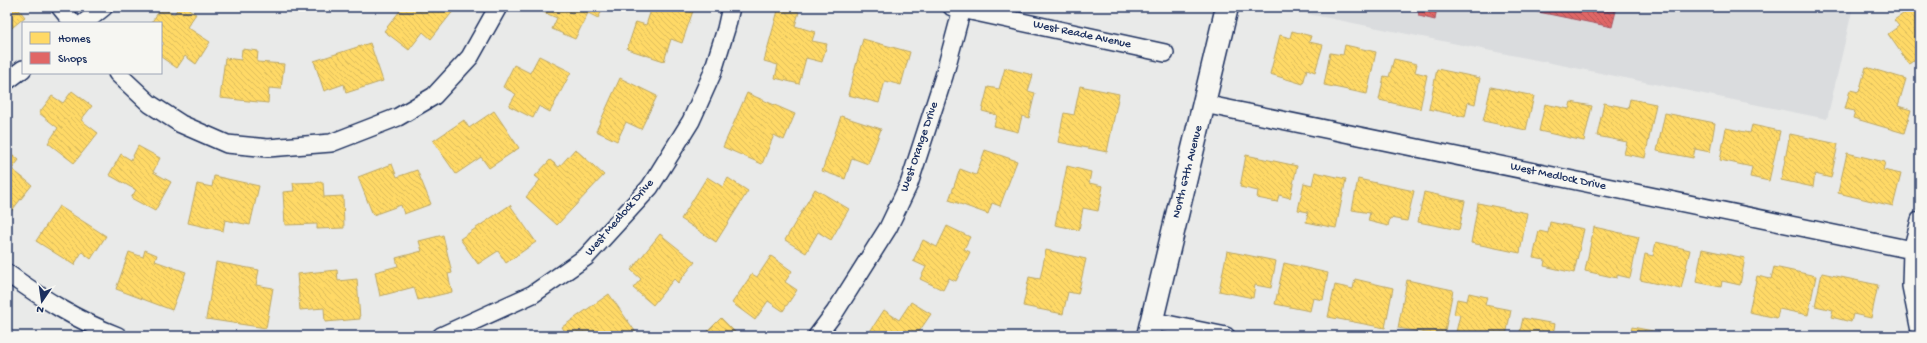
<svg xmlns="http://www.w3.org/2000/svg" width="1927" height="343" viewBox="0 0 1927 343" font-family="'Gochi Hand',sans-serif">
<defs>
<pattern id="homes-back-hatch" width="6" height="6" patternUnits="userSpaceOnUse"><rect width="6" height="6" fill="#ffd966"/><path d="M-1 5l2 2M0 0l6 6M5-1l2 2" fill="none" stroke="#dabb5b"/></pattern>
<pattern id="shops-back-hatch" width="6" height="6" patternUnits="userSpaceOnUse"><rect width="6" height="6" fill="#e06666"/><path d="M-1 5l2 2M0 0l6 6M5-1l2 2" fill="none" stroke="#b55457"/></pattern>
</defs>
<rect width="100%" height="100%" fill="#e9eae9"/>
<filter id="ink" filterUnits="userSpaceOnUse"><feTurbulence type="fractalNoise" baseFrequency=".025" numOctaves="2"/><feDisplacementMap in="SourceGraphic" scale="8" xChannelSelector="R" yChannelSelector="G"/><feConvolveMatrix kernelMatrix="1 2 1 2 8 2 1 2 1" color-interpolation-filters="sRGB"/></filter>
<g filter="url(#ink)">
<path fill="#dadcde" d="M1274 7H1853L1827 119Z"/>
<path fill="url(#homes-back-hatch)" stroke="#bba664" d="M7 7H17L25 17 7 32Z
M162 7 174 14 179 7H186L196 14 187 27 210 42 196 64 185 56 177 68 161 57V48L164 43 161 41V23H151Z
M403 7H451L454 10 431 39 423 32 409 50 384 31Z
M546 7H604L598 18 588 13 575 39 552 29 557 18 543 12Z
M652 7 694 8 682 43 671 39 664 61 627 49 636 22 646 25Z
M779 7 799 12 795 26 815 32 812 41 827 44 822 62 806 58 799 84 775 78 778 65 764 61Z
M1912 8 1920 19V56L1909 64 1888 34 1899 26 1894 20Z
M1292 31 1311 36 1309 42 1323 45 1315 72 1307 69 1303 84 1270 74 1280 35 1290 38Z
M863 39 910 52 901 85 885 81 879 103 848 95Z
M370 43 383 81 346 93 344 84 324 91 314 61Z
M1345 45 1376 52 1367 94 1324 85 1330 53 1343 55Z
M242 49 258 51 257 62 284 64 281 89 269 88 268 103 220 98 225 58 241 60Z
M539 56 571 72 550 112 539 106 533 118 509 106 516 94 503 87 514 65 530 73Z
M1394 59 1417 64 1415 72 1427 75 1420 109 1379 100 1384 76 1389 77Z
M1866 67 1906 79 1898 106 1911 110 1904 133 1853 118 1855 111 1845 109 1850 90 1859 92Z
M1005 68 1033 75 1028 91 1035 93 1029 118 1022 116 1018 132 994 126 997 115 982 111 988 87 999 89Z
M1437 69 1480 78 1475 104 1468 102 1465 117 1429 109Z
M620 78 657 96 641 129 626 122 617 141 596 131Z
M1080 86 1119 94 1107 152 1058 142 1064 113 1074 115Z
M1491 87 1534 96 1526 130 1483 121Z
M72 91 92 106 81 120 98 133 74 163 48 143 58 128 39 113 52 96 63 103Z
M747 93 795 114 784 140 774 135 762 164 723 147Z
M1630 99 1656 104 1645 158 1624 154 1627 142 1597 136 1604 103 1628 108Z
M1571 102 1592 106 1584 141 1539 131 1545 104 1569 109Z
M494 111 519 148 489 168 481 157 456 174 433 141 464 120 469 128Z
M1665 113 1715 123 1710 152 1695 149 1693 158 1657 151Z
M841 116 881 129 868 164 852 158 845 179 822 171Z
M1752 125 1780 131 1769 181 1750 177 1752 167 1720 160 1726 128 1750 133Z
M1790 134 1838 144 1831 178 1815 174 1813 187 1781 180Z
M138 146 160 158 153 172 171 182 155 211 131 198 136 190 109 175 121 154 131 160Z
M575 149 604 175 557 225 526 197 540 180 535 176 550 160 559 167Z
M7 150 19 160 12 169 32 185 9 214 7 213Z
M985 150 1017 161 1000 206 992 203 988 214 949 200 960 169 976 175Z
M1847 153 1885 162 1883 170 1901 174 1893 206 1838 193Z
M1246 155 1297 166 1290 198 1279 195 1277 202 1257 198 1258 191 1240 187Z
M392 164 397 177 417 170 431 204 404 214 401 205 373 215 358 177Z
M1067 166 1091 172 1089 183 1103 186 1098 211 1083 208 1079 230 1055 225Z
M1315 172 1346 179 1336 228 1306 222 1308 212 1298 210 1304 183 1312 185Z
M214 176 259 186 250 225 225 220 223 231 188 223 197 184 212 187Z
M707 177 723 187 728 178 748 191 716 242 681 219Z
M1358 179 1414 191 1407 221 1390 218 1388 226 1368 221 1370 213 1352 210Z
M323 182 324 197 343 196 344 228 317 229V224L285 225 283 192 294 191 293 183Z
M815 189 849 209 831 240 818 232 806 253 785 240Z
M1424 192 1465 201 1459 230 1418 222Z
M1478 203 1527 213 1520 253 1471 243Z
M510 205 536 242 506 263 498 251 478 264 460 239Z
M59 206 106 236 91 259 82 252 74 265 36 241Z
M1550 222 1584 229 1574 273 1544 266 1545 260 1533 258 1539 231 1548 233Z
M947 226 970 237 964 249 970 252 956 281 949 278 943 290 920 279 926 267 913 261 923 240 937 247Z
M1594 227 1639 237 1630 278 1617 275V278L1585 271Z
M660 234 695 262 678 283 674 279 653 305 633 288 641 279 631 270Z
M443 235 452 273 448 274 452 292 418 300 414 287 380 296 375 272 398 266 396 258 422 251 419 241Z
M1656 242 1690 250 1681 289 1640 280 1645 254 1653 256Z
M1702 249 1745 258 1740 285 1722 281 1721 287 1696 282Z
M145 250 157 255 155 261 186 272 172 310 116 289 129 252 143 257Z
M1046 250 1086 259 1078 294 1068 292 1063 314 1023 306 1029 277 1040 279Z
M1227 251 1276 261 1271 288 1255 285 1253 298 1219 291Z
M771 256 792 271 785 282 797 290 783 311 768 301 755 320 732 303 752 274 757 277Z
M216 262 259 270 256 285 273 288 266 328 206 319Z
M1284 263 1328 273 1323 300 1313 298 1310 311 1275 304Z
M1774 267 1816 276 1808 315 1779 309 1777 318 1749 312 1757 276 1771 279Z
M337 270 338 281 357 279 360 319 325 322 324 308 300 310 297 274Z
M1822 273 1878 285 1871 318 1853 314 1851 322 1831 317 1833 310 1815 306Z
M1355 279 1393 288 1385 328 1328 317 1335 285 1353 289Z
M1407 280 1453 290 1444 336 1398 328Z
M1469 293 1487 297 1485 305 1511 310 1506 336 1490 333V336H1455L1460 315 1454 314 1457 299 1467 301Z
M609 294 637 334 635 336H568L562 327Z
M911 302 931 314 916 336H867L884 310 899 320Z
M721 318 739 336H703Z
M1523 318 1555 324 1553 334 1561 336H1519Z
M1632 327 1674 335 1673 336H1630Z
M1028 332 1046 336H1027Z"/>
<path fill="url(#shops-back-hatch)" stroke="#a55664" d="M1399 7H1437L1435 20 1419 16 1418 11Z
M1514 7H1617L1612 27Z"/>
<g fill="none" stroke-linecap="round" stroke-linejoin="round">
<defs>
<path id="minor" d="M60 7 73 23
M952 7 1165 53
M84 23 104 7
M117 73 150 104 181 124 227 144 268 148 331 143 398 117 434 96 470 57 498 7
M7 81 23 69
M1204 104 1912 250
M1920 220 1912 250 1911 286 1920 331
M7 273C43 299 76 320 118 336
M1152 321 1226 336
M441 336 533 294 586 257 650 187 691 121 712 74 726 29 731 7
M817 336 835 312 888 228 909 184 944 76 962 9"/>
<path id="secondary" d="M1148 336 1227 7"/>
</defs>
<use href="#minor" stroke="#1b2f5e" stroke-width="20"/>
<use href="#secondary" stroke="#1b2f5e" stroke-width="25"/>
<use href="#minor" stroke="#f6f6f2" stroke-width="17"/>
<use href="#secondary" stroke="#f6f6f2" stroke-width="22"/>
</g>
</g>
<g text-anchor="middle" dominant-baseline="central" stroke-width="4" stroke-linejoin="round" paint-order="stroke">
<g font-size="12" fill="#1b2f5e" stroke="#f6f6f2">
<text transform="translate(1082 35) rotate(12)">West Reade Avenue</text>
<text transform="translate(920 147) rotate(-71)">West Orange Drive</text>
<text transform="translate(1188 172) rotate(-76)">North 67th Avenue</text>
<text transform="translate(1558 177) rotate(12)">West Medlock Drive</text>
<text transform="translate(620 218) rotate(-49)">West Medlock Drive</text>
</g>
</g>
<rect width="1927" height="343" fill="none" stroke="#f6f6f2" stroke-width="24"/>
<rect x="12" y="12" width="1903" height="319" fill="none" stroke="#1b2f5e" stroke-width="1.5" filter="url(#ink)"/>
<rect x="22" y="22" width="140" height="52" fill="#f6f6f2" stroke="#9ea6b7"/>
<rect x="30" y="32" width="20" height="12" fill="#ffd966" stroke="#9ea6b7"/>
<text x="58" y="42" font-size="12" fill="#1b2f5e">Homes</text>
<rect x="30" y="52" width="20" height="12" fill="#e06666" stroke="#9ea6b7"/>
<text x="58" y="62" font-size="12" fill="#1b2f5e">Shops</text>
<g transform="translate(42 301) rotate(193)" stroke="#f6f6f2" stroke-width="3" paint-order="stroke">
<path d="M0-3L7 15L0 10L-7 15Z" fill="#1b2f5e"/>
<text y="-6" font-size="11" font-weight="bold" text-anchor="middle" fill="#1b2f5e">N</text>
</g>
</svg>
